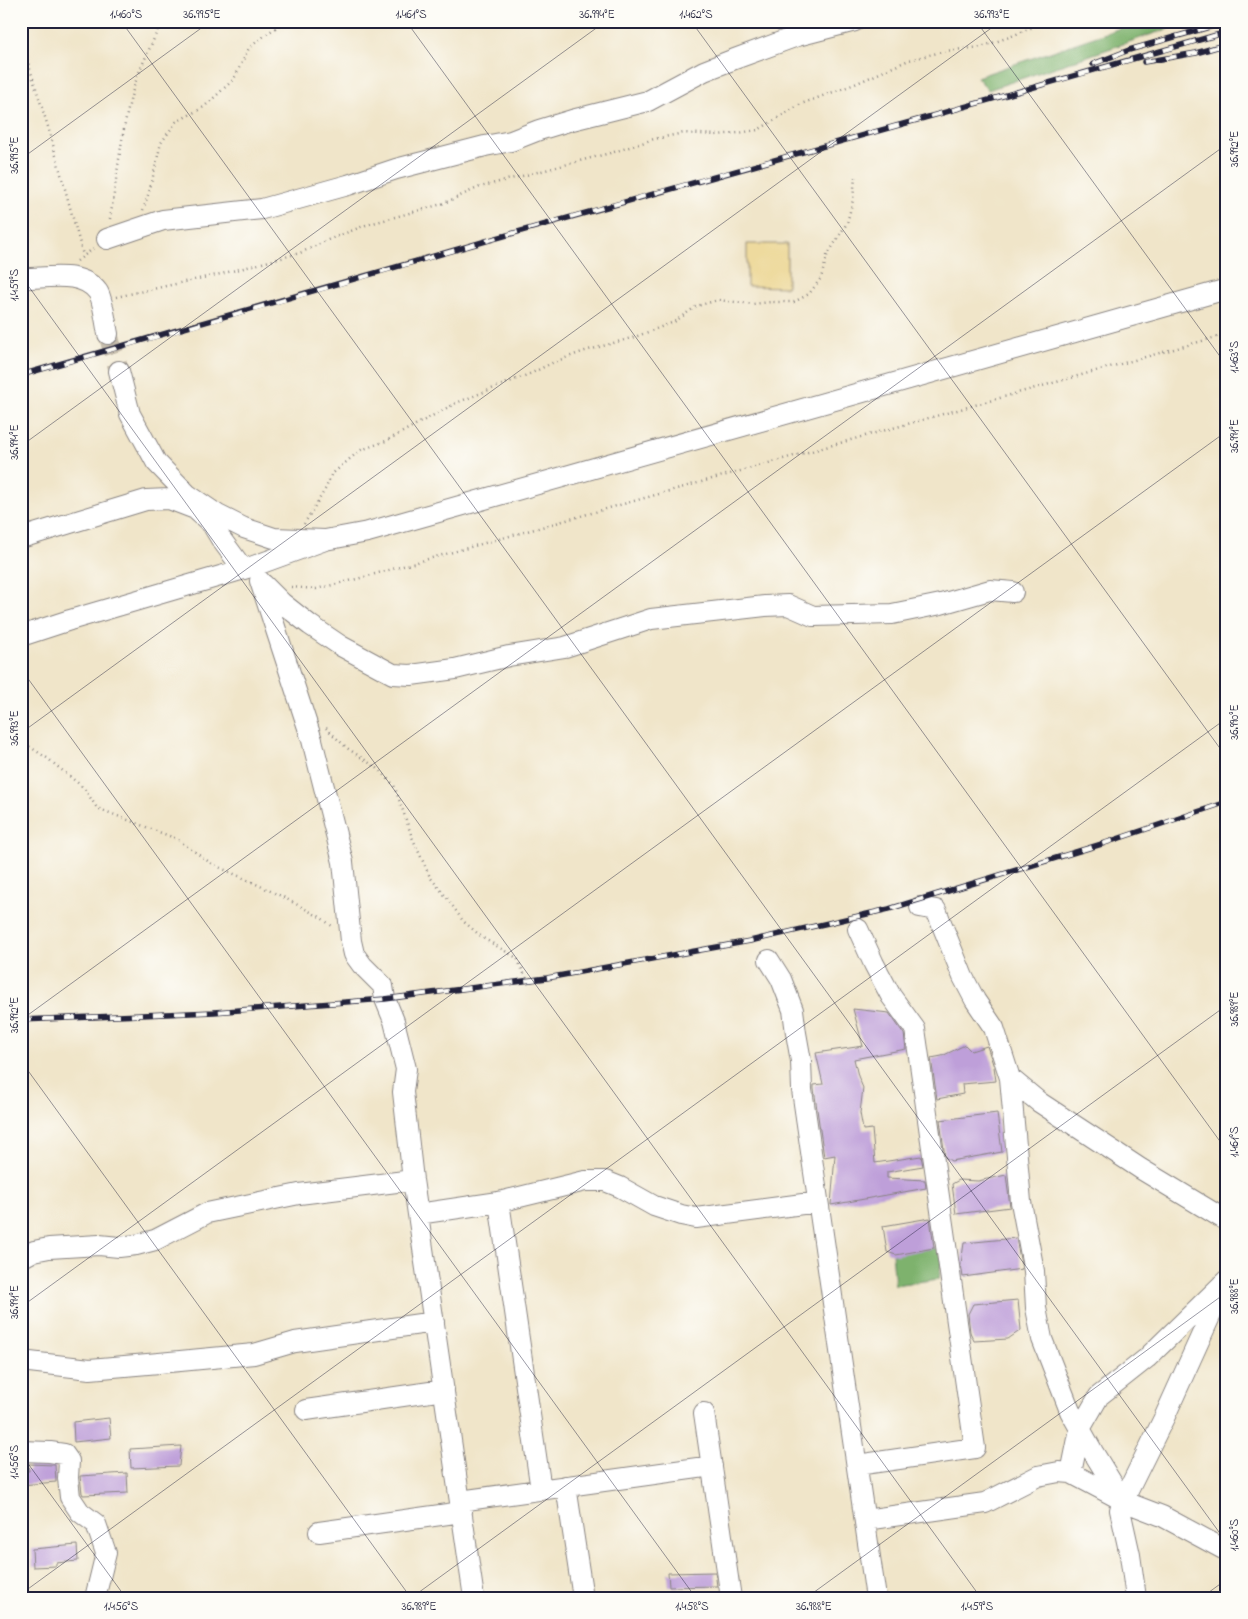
<svg xmlns="http://www.w3.org/2000/svg" width="1248" height="1619" viewBox="0 0 1248 1619" font-family="'Indie Flower',sans-serif">
<rect width="100%" height="100%" fill="#fdfcf7"/>
<filter id="ink" filterUnits="userSpaceOnUse"><feTurbulence type="fractalNoise" baseFrequency=".02" numOctaves="2"/><feDisplacementMap in="SourceGraphic" scale="10" xChannelSelector="R" yChannelSelector="G"/><feConvolveMatrix kernelMatrix="1 2 1 2 8 2 1 2 1" color-interpolation-filters="sRGB"/></filter>
<filter id="wash" filterUnits="userSpaceOnUse"><feTurbulence type="fractalNoise" baseFrequency=".0096" numOctaves="4" result="noise"/><feDisplacementMap in="SourceGraphic" scale="20" xChannelSelector="R" yChannelSelector="G"/><feGaussianBlur stdDeviation="1.12" result="paint"/><feColorMatrix in="noise" values="0 0 0 0 0 0 0 0 0 0 0 0 0 0 0 0 0 1.4 0 .05"/><feComposite in="paint" operator="in"/></filter>
<g filter="url(#wash)">
<rect width="100%" height="100%" fill="#f0e5c9"/>
<path fill="#7eb26d" stroke="#506a54" d="M1141 21H1198L1170 28 988 90 977 77Z
M937 1248 942 1259 939 1279 895 1285 892 1253Z"/>
<path fill="#eeda9e" stroke="#887e6c" d="M747 244H787V287L747 286Z"/>
<g id="blocks">
<path fill="#be9fd9" d="M853 1009 889 1013 904 1034 906 1049 854 1059 858 1076 863 1088 860 1113 863 1130 872 1129 875 1163 921 1156 923 1166 887 1172V1178L925 1180 926 1188 831 1205 835 1155 824 1157 814 1089V1085L823 1084 816 1053 863 1046Z
M965 1045 971 1051 987 1046 994 1067 996 1081 962 1084 963 1094 937 1099 931 1058 942 1056Z
M997 1113 1002 1152 951 1161 945 1157 940 1120Z
M1006 1175 1010 1207 956 1214 952 1184 959 1180 978 1181Z
M930 1218 934 1248 896 1255 887 1252 883 1226Z
M1016 1238 1022 1269 963 1277 961 1264 964 1243Z
M1018 1300 1021 1330 1008 1339 974 1341 970 1332 968 1314 973 1304Z
M109 1418 111 1438 74 1442 73 1422Z
M181 1446 179 1466 131 1468 130 1449Z
M28 1464 55 1465 56 1482 21 1485V1471H29Z
M127 1473 128 1493 83 1495 82 1493 80 1476Z
M77 1545 78 1561 56 1563V1566L33 1567 32 1549Z
M715 1572 717 1586 669 1587 668 1573Z"/>
</g>
</g>
<g filter="url(#ink)">
<use href="#blocks" fill-opacity="0" stroke="#898482" stroke-width="1"/>
<g fill="none" stroke-linecap="round" stroke-linejoin="round">
<path stroke="#c7bead" stroke-width="20" stroke-dasharray="20 10" stroke-linecap="butt" d="M108 334 119 371"/>
<defs>
<path id="minor" d="M107 239 163 220 262 209 348 185 396 169 485 146 511 141 539 130 572 120 648 101 704 71 732 60 797 36 855 21
M21 278C45 279 81 269 98 292 103 299 106 325 108 334
M21 538 146 500 169 499 195 509 212 524 221 539 243 569
M325 540 368 532 1227 289
M260 581 312 740 343 862 351 941 354 954 362 965 383 986 385 999 394 1021 406 1069 403 1092 413 1180 474 1598
M263 584 282 603 310 625 341 646 393 674 411 675 455 669 509 656 565 647 651 619 765 606 788 605 813 616 892 614 941 604 990 590 1013 592
M21 636 70 620 251 567 325 540 274 538 244 528 218 515 187 494 156 462 130 414 119 371
M920 907 936 910 963 977 975 1000 994 1028 1010 1078 1021 1202 1034 1271 1036 1308 1042 1339 1070 1411 1093 1452 1123 1501
M769 960 781 979 793 1010 796 1033 801 1061 802 1090 876 1598
M1010 1078 1039 1102 1141 1169 1227 1221
M499 1202 541 1490
M418 1214 499 1202 585 1181H605L620 1187 654 1206 681 1215 696 1218 818 1202
M21 1258 34 1251 49 1248 99 1245 119 1247 136 1245 155 1240 207 1213 299 1194 413 1180
M21 1361 90 1369 159 1363 254 1354 295 1342 434 1322
M306 1410 444 1390
M704 1413 731 1598
M21 1451 50 1452 64 1454 69 1461 68 1478 70 1497 80 1512 96 1524 106 1553 95 1598
M857 1465 975 1448 915 1029 891 996 874 964 858 929
M1071 1473 1080 1429 1099 1396 1147 1358 1227 1280
M566 1486 583 1598
M460 1501 712 1466
M1123 1501 1164 1418 1222 1290
M865 1520 985 1503 1038 1476 1059 1472 1071 1473 1122 1500
M319 1532 462 1512
M1136 1598 1130 1555 1120 1510 1123 1501 1162 1516 1227 1551"/>
</defs>
<use href="#minor" stroke="#898482" stroke-width="22"/>
<path stroke="#898482" stroke-width="2.5" stroke-dasharray="1 4" stroke-linecap="butt" d="M21 40 49 130 83 255
M143 210 150 189 161 143 176 122 204 107 234 79 249 48 268 33 286 21
M110 219C117 178 121 134 132 93 139 68 152 46 161 21
M77 261 94 248
M116 297 221 274 300 253 328 240 366 225 442 204 480 187 614 152 654 139 684 133 716 135 738 133 758 130 801 104 855 84 909 60 945 51 981 47 1012 36 1047 21
M304 524 326 488 331 475 352 457 361 450 386 441 456 403 532 373 554 362 585 351 635 337 674 322 697 306 718 300 753 304 771 302H794L809 294 821 278 827 256 847 223 853 200 855 177
M291 587 316 589 357 579 1227 334
M326 728 347 748 377 768 394 785 412 837 430 877 447 898 463 921 483 938 517 958 527 980
M21 741 47 758 84 788 97 808 177 839 212 864 252 882 283 897 320 917 332 926"/>
<use href="#minor" stroke="#fff" stroke-width="20"/>
<defs>
<path id="rail" d="M1144 62 1196 53 1227 44
M1093 64 1129 50 1227 22
M21 375C179 331 336 285 493 239 738 169 983 103 1227 32
M21 1020 214 1012 385 999 547 978 750 941 889 909 1105 843 1227 802"/>
</defs>
<use href="#rail" stroke="#22223b" stroke-width="5.5"/>
<use href="#rail" stroke="#fdfcf7" stroke-width="4" stroke-dasharray="11" stroke-linecap="butt"/>
</g>
</g>
<path fill="none" stroke="#22223b" stroke-width="1" stroke-opacity="0.45" d="M121 21 1227 1543M406 21 1227 1151M691 21 1227 758M976 21 1227 366M21 159 211 21M21 276 981 1598M21 446 606 21M21 669 696 1598M21 733 1001 21M21 1020 1227 144M21 1061 411 1598M21 1307 1227 431M21 1454 126 1598M21 1594 1227 718M411 1598 1227 1005M806 1598 1227 1292M1201 1598 1227 1579"/>
<rect width="1248" height="1619" fill="none" stroke="#fdfcf7" stroke-width="55"/>
<rect x="28" y="28" width="1192" height="1564" fill="none" stroke="#22223b" stroke-width="2"/>
<g font-size="12" text-anchor="middle" fill="#22223b">
<text x="126" y="18">1.460°S</text>
<text x="202" y="18">36.995°E</text>
<text x="411" y="18">1.461°S</text>
<text x="597" y="18">36.994°E</text>
<text x="696" y="18">1.462°S</text>
<text x="992" y="18">36.993°E</text>
<text transform="translate(1234 149) rotate(-90)" y="4">36.992°E</text>
<text transform="translate(14 155) rotate(-90)" y="4">36.995°E</text>
<text transform="translate(14 285) rotate(-90)" y="4">1.459°S</text>
<text transform="translate(1234 357) rotate(-90)" y="4">1.463°S</text>
<text transform="translate(1234 436) rotate(-90)" y="4">36.991°E</text>
<text transform="translate(14 442) rotate(-90)" y="4">36.994°E</text>
<text transform="translate(1234 722) rotate(-90)" y="4">36.990°E</text>
<text transform="translate(14 728) rotate(-90)" y="4">36.993°E</text>
<text transform="translate(1234 1009) rotate(-90)" y="4">36.989°E</text>
<text transform="translate(14 1015) rotate(-90)" y="4">36.992°E</text>
<text transform="translate(1234 1142) rotate(-90)" y="4">1.461°S</text>
<text transform="translate(1234 1296) rotate(-90)" y="4">36.988°E</text>
<text transform="translate(14 1302) rotate(-90)" y="4">36.991°E</text>
<text transform="translate(14 1462) rotate(-90)" y="4">1.456°S</text>
<text transform="translate(1234 1535) rotate(-90)" y="4">1.460°S</text>
<text x="121" y="1610">1.456°S</text>
<text x="419" y="1610">36.989°E</text>
<text x="692" y="1610">1.458°S</text>
<text x="814" y="1610">36.988°E</text>
<text x="977" y="1610">1.459°S</text>
</g>
</svg>
